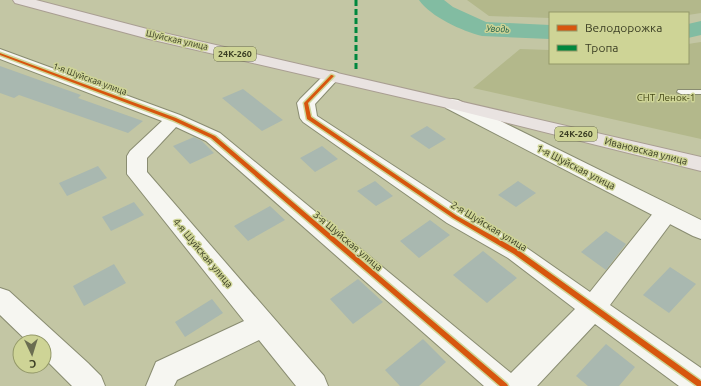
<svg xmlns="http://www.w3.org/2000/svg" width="701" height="386" viewBox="0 0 701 386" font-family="Ubuntu,sans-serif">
<rect width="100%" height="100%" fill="#c3c6a4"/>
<path fill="#b3b88b" d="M467 0H701V13L688 15V13H550V18L489 16Z
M701 42V139L473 88 520 49 550 50V63H688V44Z"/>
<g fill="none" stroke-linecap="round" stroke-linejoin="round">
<path fill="#82bca2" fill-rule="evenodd" d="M419 0H444L453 7 486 22 550 25V39L482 36C462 31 431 17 419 0Z
M701 21V35L688 38V24Z"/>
</g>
<path fill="#a9b8b0" d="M0 66 81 95 78 98 143 121 128 133 19 95 14 98 0 93Z
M243 89 261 103 283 120 262 131 222 98Z
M427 126 446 139 429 149 410 136Z
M194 137 202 141 214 153 190 164 173 146Z
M322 146 338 159 315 172 300 158Z
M98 166 107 178 67 196 59 183Z
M375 181 393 196 376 206 357 191Z
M518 181 536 193 516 207 498 195Z
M134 202 144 215 111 231 102 217Z
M270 206 285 220 248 241 234 226Z
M430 220 450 235 419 258 400 241Z
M606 231 626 244 606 270 581 252Z
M483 251 517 278 487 303 453 275Z
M114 264 126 283 84 306 73 286Z
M670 267 696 284 669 313 643 295Z
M358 279 383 302 353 324 330 299Z
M212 299 223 313 185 337 175 322Z
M423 339 446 362 419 386H400L385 370Z
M606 344 635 367 619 386H588L576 376Z"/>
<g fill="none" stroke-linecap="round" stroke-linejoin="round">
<defs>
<path id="service" d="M678 90H701V94H681L677 92Z"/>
<path id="minor" d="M0 49 180 115 220 133 511 373 575 309 508 258 447 223 303 122 300 118 297 103 300 99 326 73 332 71 338 73 340 76 338 79 315 104 317 116 463 211 524 246 590 292 658 207 666 205 674 207 677 213 674 219 610 305 701 368V386H679L595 324 537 386H484L206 141 176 127 147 158V172L324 376 328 386H296L259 340 177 380 174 386H146L156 362 244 321 127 174V156L130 151 162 121 0 59Z
M0 288 9 291 88 363 101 376 105 386H72L44 358V342H28L0 315Z"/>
<path id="tertiary" d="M452 99 458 100 701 220V239L693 236 446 108 443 104 446 100Z"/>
<path id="primary" d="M13 0H36L151 30 701 157V171L452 109 149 39 15 3Z"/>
</defs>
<use href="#service" stroke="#898c71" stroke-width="2"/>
<use href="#minor" stroke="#898c71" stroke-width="2"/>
<use href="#tertiary" stroke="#898c71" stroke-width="2"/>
<use href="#primary" stroke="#a99e92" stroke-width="2"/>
<use href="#service" fill="#f6f6f1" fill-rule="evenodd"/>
<use href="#minor" fill="#f6f6f1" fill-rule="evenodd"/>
<use href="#tertiary" fill="#f6f6f1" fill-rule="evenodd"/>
<use href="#primary" fill="#e9e3e1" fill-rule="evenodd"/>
<path stroke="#00873e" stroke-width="3" stroke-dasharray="6 3" stroke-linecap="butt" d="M356 0V72"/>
<defs>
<path id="cycleway" d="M0 53 176 118 215 136 507 384 508 386H500L211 138 172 120 0 55Z
M331 75H332L334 76 308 103 311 117 457 216 518 250 701 381V386H697L514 254 453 218 307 119 304 103Z"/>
</defs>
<use href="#cycleway" stroke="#ced496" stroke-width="3"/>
<use href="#cycleway" fill="#d7560e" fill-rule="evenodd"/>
</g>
<g text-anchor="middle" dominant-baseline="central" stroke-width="3" stroke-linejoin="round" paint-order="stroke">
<g font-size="9" font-style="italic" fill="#135847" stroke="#ced496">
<text transform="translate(498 29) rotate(3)">Уводь</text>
</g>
<g font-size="9" fill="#3b3e24" stroke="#ced496">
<text transform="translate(177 40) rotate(13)">Шуйская улица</text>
<text transform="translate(90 79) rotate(20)">1-я Шуйская улица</text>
</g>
<g fill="#ced496" stroke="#676b46" stroke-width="1">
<rect x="214" y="47" width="42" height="14" rx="3"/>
<rect x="555" y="127" width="42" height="14" rx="3"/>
</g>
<g font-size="9" font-weight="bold" fill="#3b3e24">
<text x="235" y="54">24К-260</text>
<text x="576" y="134">24К-260</text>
</g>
<g font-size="10" fill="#464a17" stroke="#ced496">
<text x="666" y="97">СНТ Ленок-1</text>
</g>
<g font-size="10" fill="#3b3e24" stroke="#ced496">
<text transform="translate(646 151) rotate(14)">Ивановская улица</text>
<text transform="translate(576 167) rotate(27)">1-я Шуйская улица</text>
<text transform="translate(489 226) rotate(31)">2-я Шуйская улица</text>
<text transform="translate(348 241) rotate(40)">3-я Шуйская улица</text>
<text transform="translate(203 253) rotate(50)">4-я Шуйская улица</text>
</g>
</g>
<rect x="549" y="12" width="140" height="52" fill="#ced496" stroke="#939868"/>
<rect x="557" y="25" width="20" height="6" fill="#d7560e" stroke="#939868"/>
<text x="585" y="32" font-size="12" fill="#3b3e24">Велодорожка</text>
<rect x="557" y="45" width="20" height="6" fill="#00873e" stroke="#939868"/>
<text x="585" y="52" font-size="12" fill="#3b3e24">Тропа</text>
<g transform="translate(32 354) rotate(176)"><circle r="19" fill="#ced496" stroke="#939868"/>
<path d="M0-3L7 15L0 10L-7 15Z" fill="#6b6e51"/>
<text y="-6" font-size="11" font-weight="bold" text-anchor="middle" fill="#3b3e24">С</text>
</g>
</svg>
